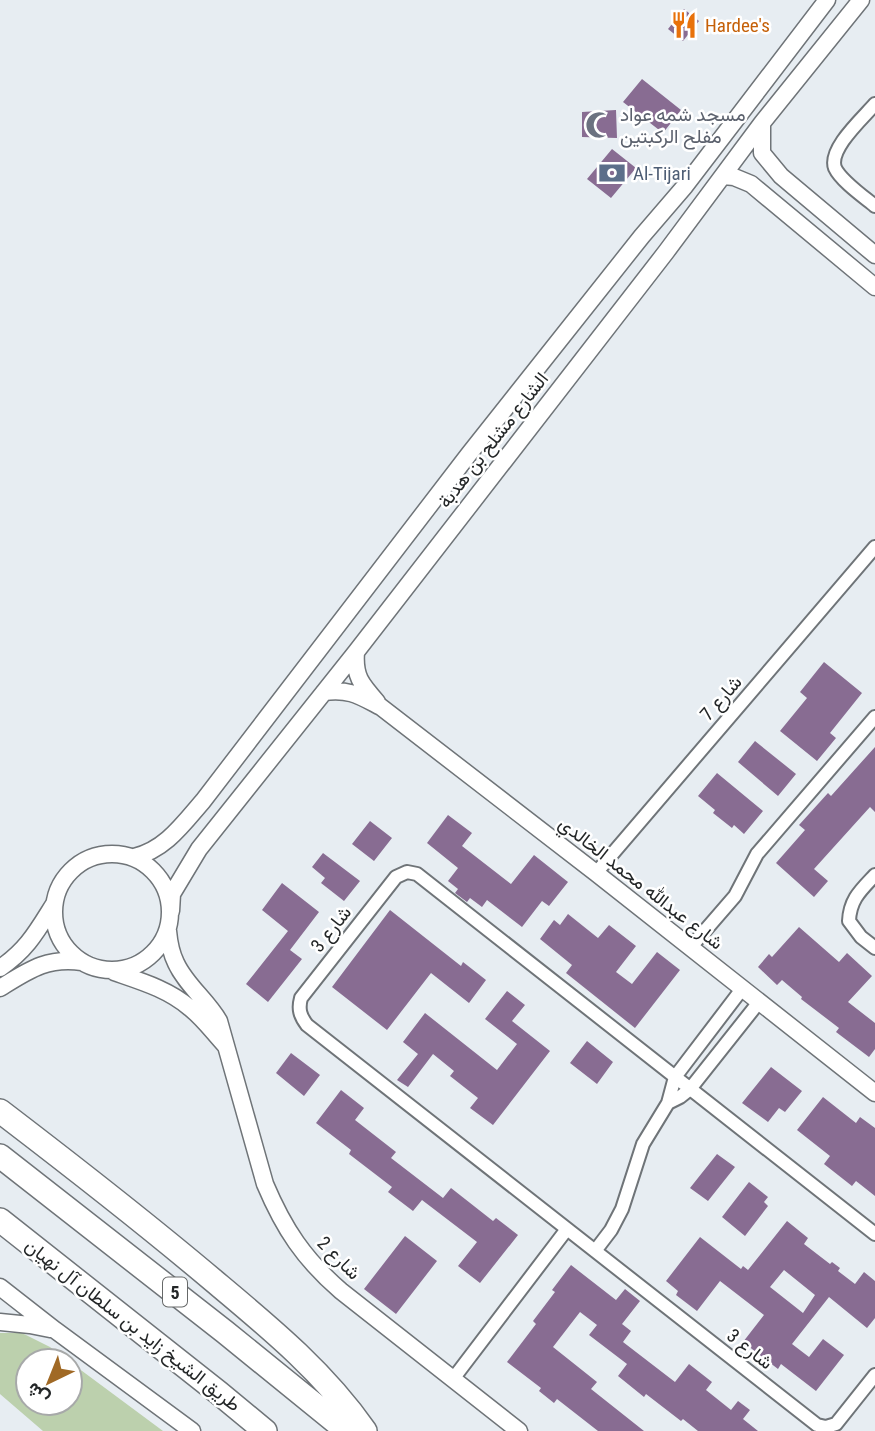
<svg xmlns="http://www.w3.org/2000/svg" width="875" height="1431" viewBox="0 0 875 1431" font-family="'Roboto Condensed',Vazirmatn,sans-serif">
<rect width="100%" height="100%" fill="#e7edf2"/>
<path fill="#bcd0ad" d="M0 1333H22L50 1347 69 1361H28V1403H70V1362L163 1431H43L0 1394Z"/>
<path fill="#886c92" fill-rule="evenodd" d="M684 9 699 21 683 41 668 29Z
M642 79 681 110 663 133 623 102Z
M616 110 617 138 582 137V112Z
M612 149 636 168 611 198 587 179Z
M824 662 862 693 830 733 836 738 817 761 780 731 807 698 800 692Z
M755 741 796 774 778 796 738 762Z
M875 747V812L870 807 814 869 828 881 814 897 776 863 805 830 799 825 828 793 831 796Z
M717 773 763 811 744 834 734 825 732 828 713 813 715 810 698 796Z
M448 815 472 833 462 846 511 884 534 855 568 882 549 906 542 901 522 927 487 900 482 907 470 898 467 902 455 893 458 889 448 881 458 868 427 843Z
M370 821 392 838 374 861 352 844Z
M323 853 360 881 344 901 321 883 325 878 312 867Z
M282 883 319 912 290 950 302 959 268 1002 246 984 288 931 262 910Z
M390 910 461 966 463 962 486 980 469 1003 431 973 387 1030 332 987Z
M568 914 598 938 609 925 636 946 616 972 632 984 657 952 680 970 635 1028 566 973 572 965 540 939 554 920 560 925Z
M799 927 839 962 847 953 872 976 848 1002 875 1023V1049L869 1057 836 1032 839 1028 801 999 802 997 782 980 777 985 758 967 769 954 772 957Z
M507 991 525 1005 512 1021 550 1051 493 1125 470 1108 478 1098 450 1076 454 1071 433 1054 408 1087 397 1080 418 1054 403 1042 425 1013 497 1070 517 1044 485 1019Z
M587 1041 613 1062 597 1084 570 1063Z
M291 1053 320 1075 304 1096 276 1073Z
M771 1067 802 1091 785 1112 779 1108 768 1122 742 1103Z
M341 1090 364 1108 355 1120 396 1152 391 1158 443 1198 451 1188 493 1221 496 1218 518 1235 480 1283 458 1266 477 1242 422 1200 413 1211 388 1192 392 1187 349 1154 351 1150 316 1123Z
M823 1097 856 1123 860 1117 875 1128V1196L856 1181 852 1186 824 1164 830 1156 797 1130Z
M717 1154 735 1167 708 1201 690 1188Z
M749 1182 768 1197 764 1202 768 1206 745 1236 722 1217Z
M787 1221 808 1238 804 1244 830 1264 832 1262 840 1268 838 1271 855 1284 864 1272 875 1281V1318L867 1328 829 1297 792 1344 809 1357 823 1339 844 1355 816 1391 781 1364 778 1369 743 1342 764 1315 720 1281 697 1311 676 1295 678 1291 666 1281 700 1237 741 1269 743 1266 748 1270ZM784 1270 815 1295 803 1313 770 1287Z
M405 1236 437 1261 396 1314 364 1289Z
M571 1265 616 1300 625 1289 640 1301 622 1324 631 1331 623 1342 675 1382 689 1364 712 1382 706 1390 731 1410 738 1401 750 1410 743 1419 758 1431H698L683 1419 681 1421 646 1394 644 1397 618 1376 627 1364 589 1335 597 1325 580 1312 553 1347 597 1382 591 1389 644 1431H598L557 1399 554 1403 539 1391 541 1388 507 1362 536 1324 533 1321 555 1292 552 1290Z"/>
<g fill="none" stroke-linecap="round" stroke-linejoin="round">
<defs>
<path id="minor" d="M875 104C863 118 828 149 835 168 841 181 864 197 875 206
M596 873 875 547
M875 875C861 890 850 899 849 921L861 937 875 948
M690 948 735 896 757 854 875 717
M668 1103 680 1097 690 1089 759 1002
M875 1234 417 874 407 872 396 877 301 998C298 1009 300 1016 307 1025L817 1425 826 1427 836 1424 875 1375
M595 1251 611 1230 622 1209 643 1144 668 1103 675 1077 742 989
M453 1379 567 1229"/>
<path id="tertiary" d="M762 123V153L781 176 875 255
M723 176 734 177 751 184 875 287
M356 652C354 676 361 684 377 702
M324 692C350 689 358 695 381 707L596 873 875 1093
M54 912a58 58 0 1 1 116 0a58 58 0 1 1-116 0Z
M134 857C165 850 183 824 203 801L469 454 642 236 685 186 827 0
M171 911 172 894 199 849 356 652 666 252 762 123 861 0
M168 931C169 942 171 953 176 963 186 985 207 1000 219 1021L265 1184C284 1229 304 1259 341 1291L519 1431
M0 968C27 950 37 931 54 904
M114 972C140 981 168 989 190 1008 203 1018 213 1032 225 1045
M0 988C29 970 47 957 82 962
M0 1287 55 1330 192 1431
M0 1322 30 1325 50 1329"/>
<path id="motorway" d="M0 1111C72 1166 144 1222 214 1281 269 1327 324 1372 365 1431
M0 1156 225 1332 347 1431
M0 1220 219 1393 265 1431"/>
</defs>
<use href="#minor" stroke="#6f7478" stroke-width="16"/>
<use href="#tertiary" stroke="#6f7478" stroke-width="19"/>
<use href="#motorway" stroke="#6f7478" stroke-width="26"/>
<use href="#minor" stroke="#fff" stroke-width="12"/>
<use href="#tertiary" stroke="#fff" stroke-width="16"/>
<use href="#motorway" stroke="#fff" stroke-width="23"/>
</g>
<defs>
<symbol id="restaurant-bare" viewBox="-9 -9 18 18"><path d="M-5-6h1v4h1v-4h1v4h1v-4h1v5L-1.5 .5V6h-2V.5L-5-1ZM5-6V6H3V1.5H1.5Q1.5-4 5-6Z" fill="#e8710a" stroke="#fff" stroke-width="2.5" paint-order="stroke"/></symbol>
<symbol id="mosque-bare" viewBox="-9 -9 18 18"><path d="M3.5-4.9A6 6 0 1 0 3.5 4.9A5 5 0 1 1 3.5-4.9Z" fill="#6b7280" stroke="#fff" stroke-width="2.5" paint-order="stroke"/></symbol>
<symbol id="bank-bare" viewBox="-9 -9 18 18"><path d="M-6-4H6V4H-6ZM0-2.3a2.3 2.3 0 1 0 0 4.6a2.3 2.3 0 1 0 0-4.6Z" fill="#5c6f8a" stroke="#fff" stroke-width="2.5" paint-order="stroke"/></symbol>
</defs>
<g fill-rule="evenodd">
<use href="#restaurant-bare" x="665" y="6" width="38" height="38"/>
<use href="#mosque-bare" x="580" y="106" width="38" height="38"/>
<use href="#bank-bare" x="593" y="154" width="38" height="38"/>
</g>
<g text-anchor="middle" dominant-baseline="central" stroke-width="5" stroke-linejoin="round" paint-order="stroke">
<rect fill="#fff" stroke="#666868" stroke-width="2" x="163" y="1277.5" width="24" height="29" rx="5"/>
<g font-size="18" font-weight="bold" fill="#242728">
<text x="175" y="1292">5</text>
</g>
<g font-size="19" fill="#c56008" stroke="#fff" text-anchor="start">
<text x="705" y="25">Hardee's</text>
</g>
<g font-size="19" fill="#5b616d" stroke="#fff" text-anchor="start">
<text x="620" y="114">مسجد شمه عواد<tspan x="620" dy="22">مفلح الركبتين</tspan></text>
</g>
<g font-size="19" fill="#4e5e75" stroke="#fff" text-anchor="start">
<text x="633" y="173">Al-Tijari</text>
</g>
<g font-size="19" fill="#242728" stroke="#fff">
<text transform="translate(493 440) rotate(-52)">الشارع مشلح بن هدبة</text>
<text transform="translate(721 698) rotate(-49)">شارع 7</text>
<text transform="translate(641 883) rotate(38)">شارع عبدالله محمد الخالدي</text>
<text transform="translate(331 929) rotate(-52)">شارع 3</text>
<text transform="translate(339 1258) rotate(45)">شارع 2</text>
<text transform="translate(133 1325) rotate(38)">طريق الشيخ زايد بن سلطان آل نهيان</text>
<text transform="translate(750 1349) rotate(38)">شارع 3</text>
</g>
</g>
<g transform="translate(49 1382) rotate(223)"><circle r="33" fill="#ffffff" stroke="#a7a9a9" stroke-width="2"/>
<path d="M0-5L12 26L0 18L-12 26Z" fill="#a06925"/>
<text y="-10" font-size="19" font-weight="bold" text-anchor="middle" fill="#242728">ش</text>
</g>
</svg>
